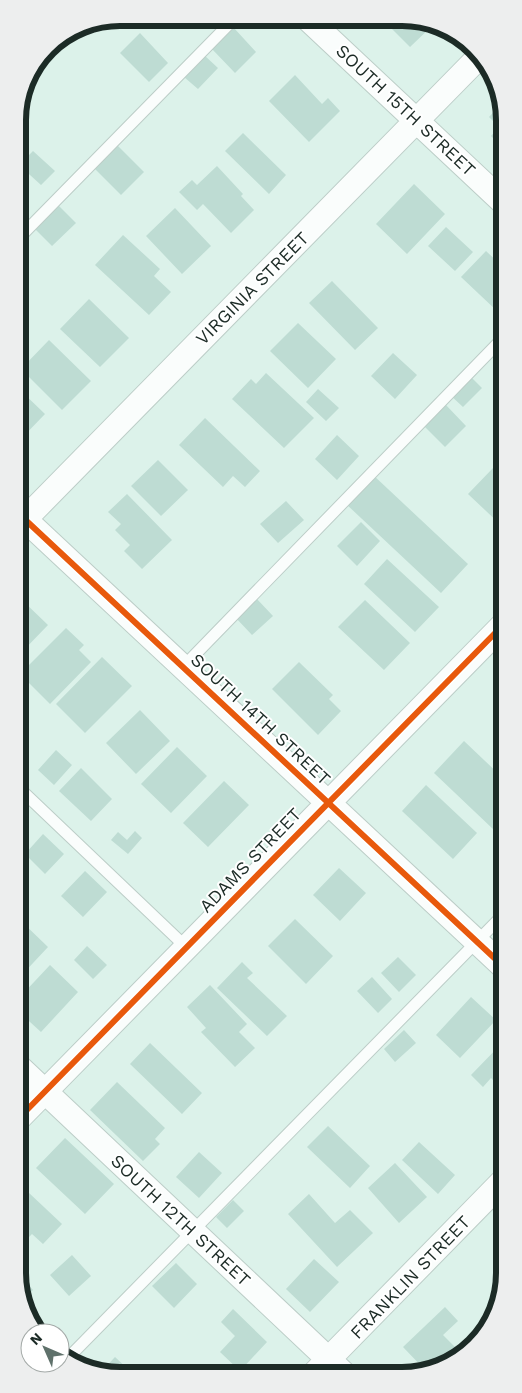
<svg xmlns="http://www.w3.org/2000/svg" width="522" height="1393" viewBox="0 0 522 1393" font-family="'Work Sans',sans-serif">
<rect width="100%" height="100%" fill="#dcf2ea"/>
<path fill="#bedcd3" d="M382 19 422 20 433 25 410 47Z
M234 28 256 52 235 73 212 49Z
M68 33 71 36 49 59 44 54 52 43Z
M140 33 168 63 149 82 120 53Z
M204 55 218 68 198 89 184 77Z
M295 75 322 104 328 98 340 111 309 142 269 101Z
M25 86 33 94 19 108 22 99Z
M502 103 503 138V148L491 136 499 127 489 117Z
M243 133 286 175 269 194 225 151Z
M116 144 144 172 121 195 93 167Z
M33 151 55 171 41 185 19 165Z
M217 166 243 194 241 196 254 210 231 233 203 204 197 210 179 192 192 180 197 185Z
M414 184 445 214 407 254 376 224Z
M56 203 76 223 52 246 32 226Z
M175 208 211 246 182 274 146 236Z
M446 227 473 252 455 271 428 246Z
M123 235 160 269 154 276 171 292 149 315 95 265Z
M486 251 503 267V305L497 311 461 277Z
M332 281 378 328 355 350 309 303Z
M89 299 129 338 100 367 60 329Z
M298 323 336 359 308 388 270 351Z
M49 340 91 381 62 410 21 369Z
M393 353 417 375 395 399 371 376Z
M266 373 314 418 284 448 232 399 251 379 256 384Z
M468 374 482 388 463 407 449 394Z
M18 388 45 414 18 442Z
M318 389 339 408 326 421 306 402Z
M445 404 466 426 445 447 423 425Z
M205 418 260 471 245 487 233 476 223 487 179 445Z
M337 435 359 456 337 480 315 459Z
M158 460 188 490 161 516 131 486Z
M493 468 503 477V527L468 494Z
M372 474 468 564 441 593 345 503Z
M127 494 172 540 142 569 124 551 130 545 115 530 121 524 108 512Z
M286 501 304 520 278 543 260 524Z
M361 522 380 541 357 566 337 546Z
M387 559 439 607 415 632 364 584Z
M256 598 273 616 252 635 235 617Z
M22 600 48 625 19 655 18 603Z
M365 600 410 643 384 670 338 627Z
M66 628 84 645 79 650 91 662 50 704 20 674Z
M102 657 132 686 85 733 56 704Z
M299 662 333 695 329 699 341 711 318 735 272 689Z
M503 698V717L494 708Z
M140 710 170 741 136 774 106 743Z
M464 741 504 779V821L494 830 434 773Z
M177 747 207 776 171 813 141 784Z
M56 750 72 765 54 785 38 770Z
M81 768 112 799 91 821 59 791Z
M224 781 249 805 208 847 183 823Z
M426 785 477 833 453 859 402 811Z
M135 831 142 838 128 854 111 840 118 832 127 840Z
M43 834 64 854 45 874 25 854Z
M339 868 366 893 340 921 313 895Z
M85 871 107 892 83 917 61 896Z
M295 919 333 956 306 984 268 946Z
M20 920 48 947 19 978V921Z
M87 946 107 965 93 979 74 960Z
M398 957 416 975 399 992 381 973Z
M242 962 253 973 247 978 287 1016 267 1036 217 988Z
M50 965 78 992 41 1032 19 1012V998Z
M372 977 392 999 378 1013 357 991Z
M210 985 247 1024 239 1032 255 1048 235 1067 201 1032 206 1028 187 1007Z
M471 997 496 1020 460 1058 436 1035Z
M404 1030 416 1043 395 1062 384 1049Z
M504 1041V1091L491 1078 483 1087 471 1075Z
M150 1043 202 1093 182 1114 130 1064Z
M117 1082 165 1128 155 1139 160 1144 143 1161 90 1110Z
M328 1126 370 1166 350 1188 307 1147Z
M65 1138 114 1184 85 1214 36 1168Z
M419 1142 455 1175 438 1194 402 1160Z
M199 1152 222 1173 199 1198 176 1177Z
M395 1163 427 1197 399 1223 368 1188Z
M28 1192 62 1224 43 1244 32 1234 21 1245 19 1244V1201Z
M309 1194 335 1223 350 1210 373 1233 337 1267 288 1214Z
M233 1200 244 1211 227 1228 216 1217Z
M72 1255 91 1276 69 1296 50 1275Z
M314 1259 339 1282 310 1312 286 1289Z
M176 1263 197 1284 174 1308 152 1286Z
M20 1276 33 1290 23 1300 20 1293Z
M445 1307 458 1321 443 1335 458 1350 450 1357 426 1371 403 1347Z
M233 1309 267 1342 240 1371 220 1352 235 1336 221 1322Z
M115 1357 131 1372 130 1373H100Z"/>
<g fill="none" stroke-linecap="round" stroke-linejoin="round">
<defs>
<path id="service" d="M18 239 235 18
M183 667 503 338
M19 788 186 947
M69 1357 504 914"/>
<path id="minor" d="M308 19 503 202
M18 513 504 967
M25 519 479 57
M19 1067 343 1373
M19 1118 503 625
M315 1373 504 1180"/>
</defs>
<use href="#service" stroke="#bccdc7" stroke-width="13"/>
<use href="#minor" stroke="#bccdc7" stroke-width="26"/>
<use href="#service" stroke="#fafdfc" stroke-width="11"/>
<use href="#minor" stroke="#fafdfc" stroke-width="24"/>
<defs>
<path id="cycleway" d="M18 513 504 967
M19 1118 503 625"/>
</defs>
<use href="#cycleway" stroke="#fff" stroke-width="9"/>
<use href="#cycleway" stroke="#e8590c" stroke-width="6"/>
</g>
<g text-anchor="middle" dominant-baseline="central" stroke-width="4" stroke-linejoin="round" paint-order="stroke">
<g font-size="18" fill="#1c2b26" stroke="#fff">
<text transform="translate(406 110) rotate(43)">SOUTH 15TH STREET</text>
<text transform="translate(252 288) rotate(-45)">VIRGINIA STREET</text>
<text transform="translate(261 719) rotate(43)">SOUTH 14TH STREET</text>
<text transform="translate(250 860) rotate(-46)">ADAMS STREET</text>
<text transform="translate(181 1220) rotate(43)">SOUTH 12TH STREET</text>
<text transform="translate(410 1277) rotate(-46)">FRANKLIN STREET</text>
</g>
</g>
<path d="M0 0H522V1393H0ZM120 26H402A94 94 0 0 1 496 120V1273A94 94 0 0 1 402 1367H120A94 94 0 0 1 26 1273V120A94 94 0 0 1 120 26Z" fill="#edeeee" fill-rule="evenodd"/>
<path fill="none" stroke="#1c2b26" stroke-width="6" d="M120 26H402A94 94 0 0 1 496 120V1273A94 94 0 0 1 402 1367H120A94 94 0 0 1 26 1273V120A94 94 0 0 1 120 26Z"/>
<g transform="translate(45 1348) rotate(315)"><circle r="24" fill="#ffffff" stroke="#a4aaa8"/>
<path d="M0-4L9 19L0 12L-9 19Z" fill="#5f716b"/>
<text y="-8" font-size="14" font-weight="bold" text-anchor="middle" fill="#1c2b26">N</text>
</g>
</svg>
